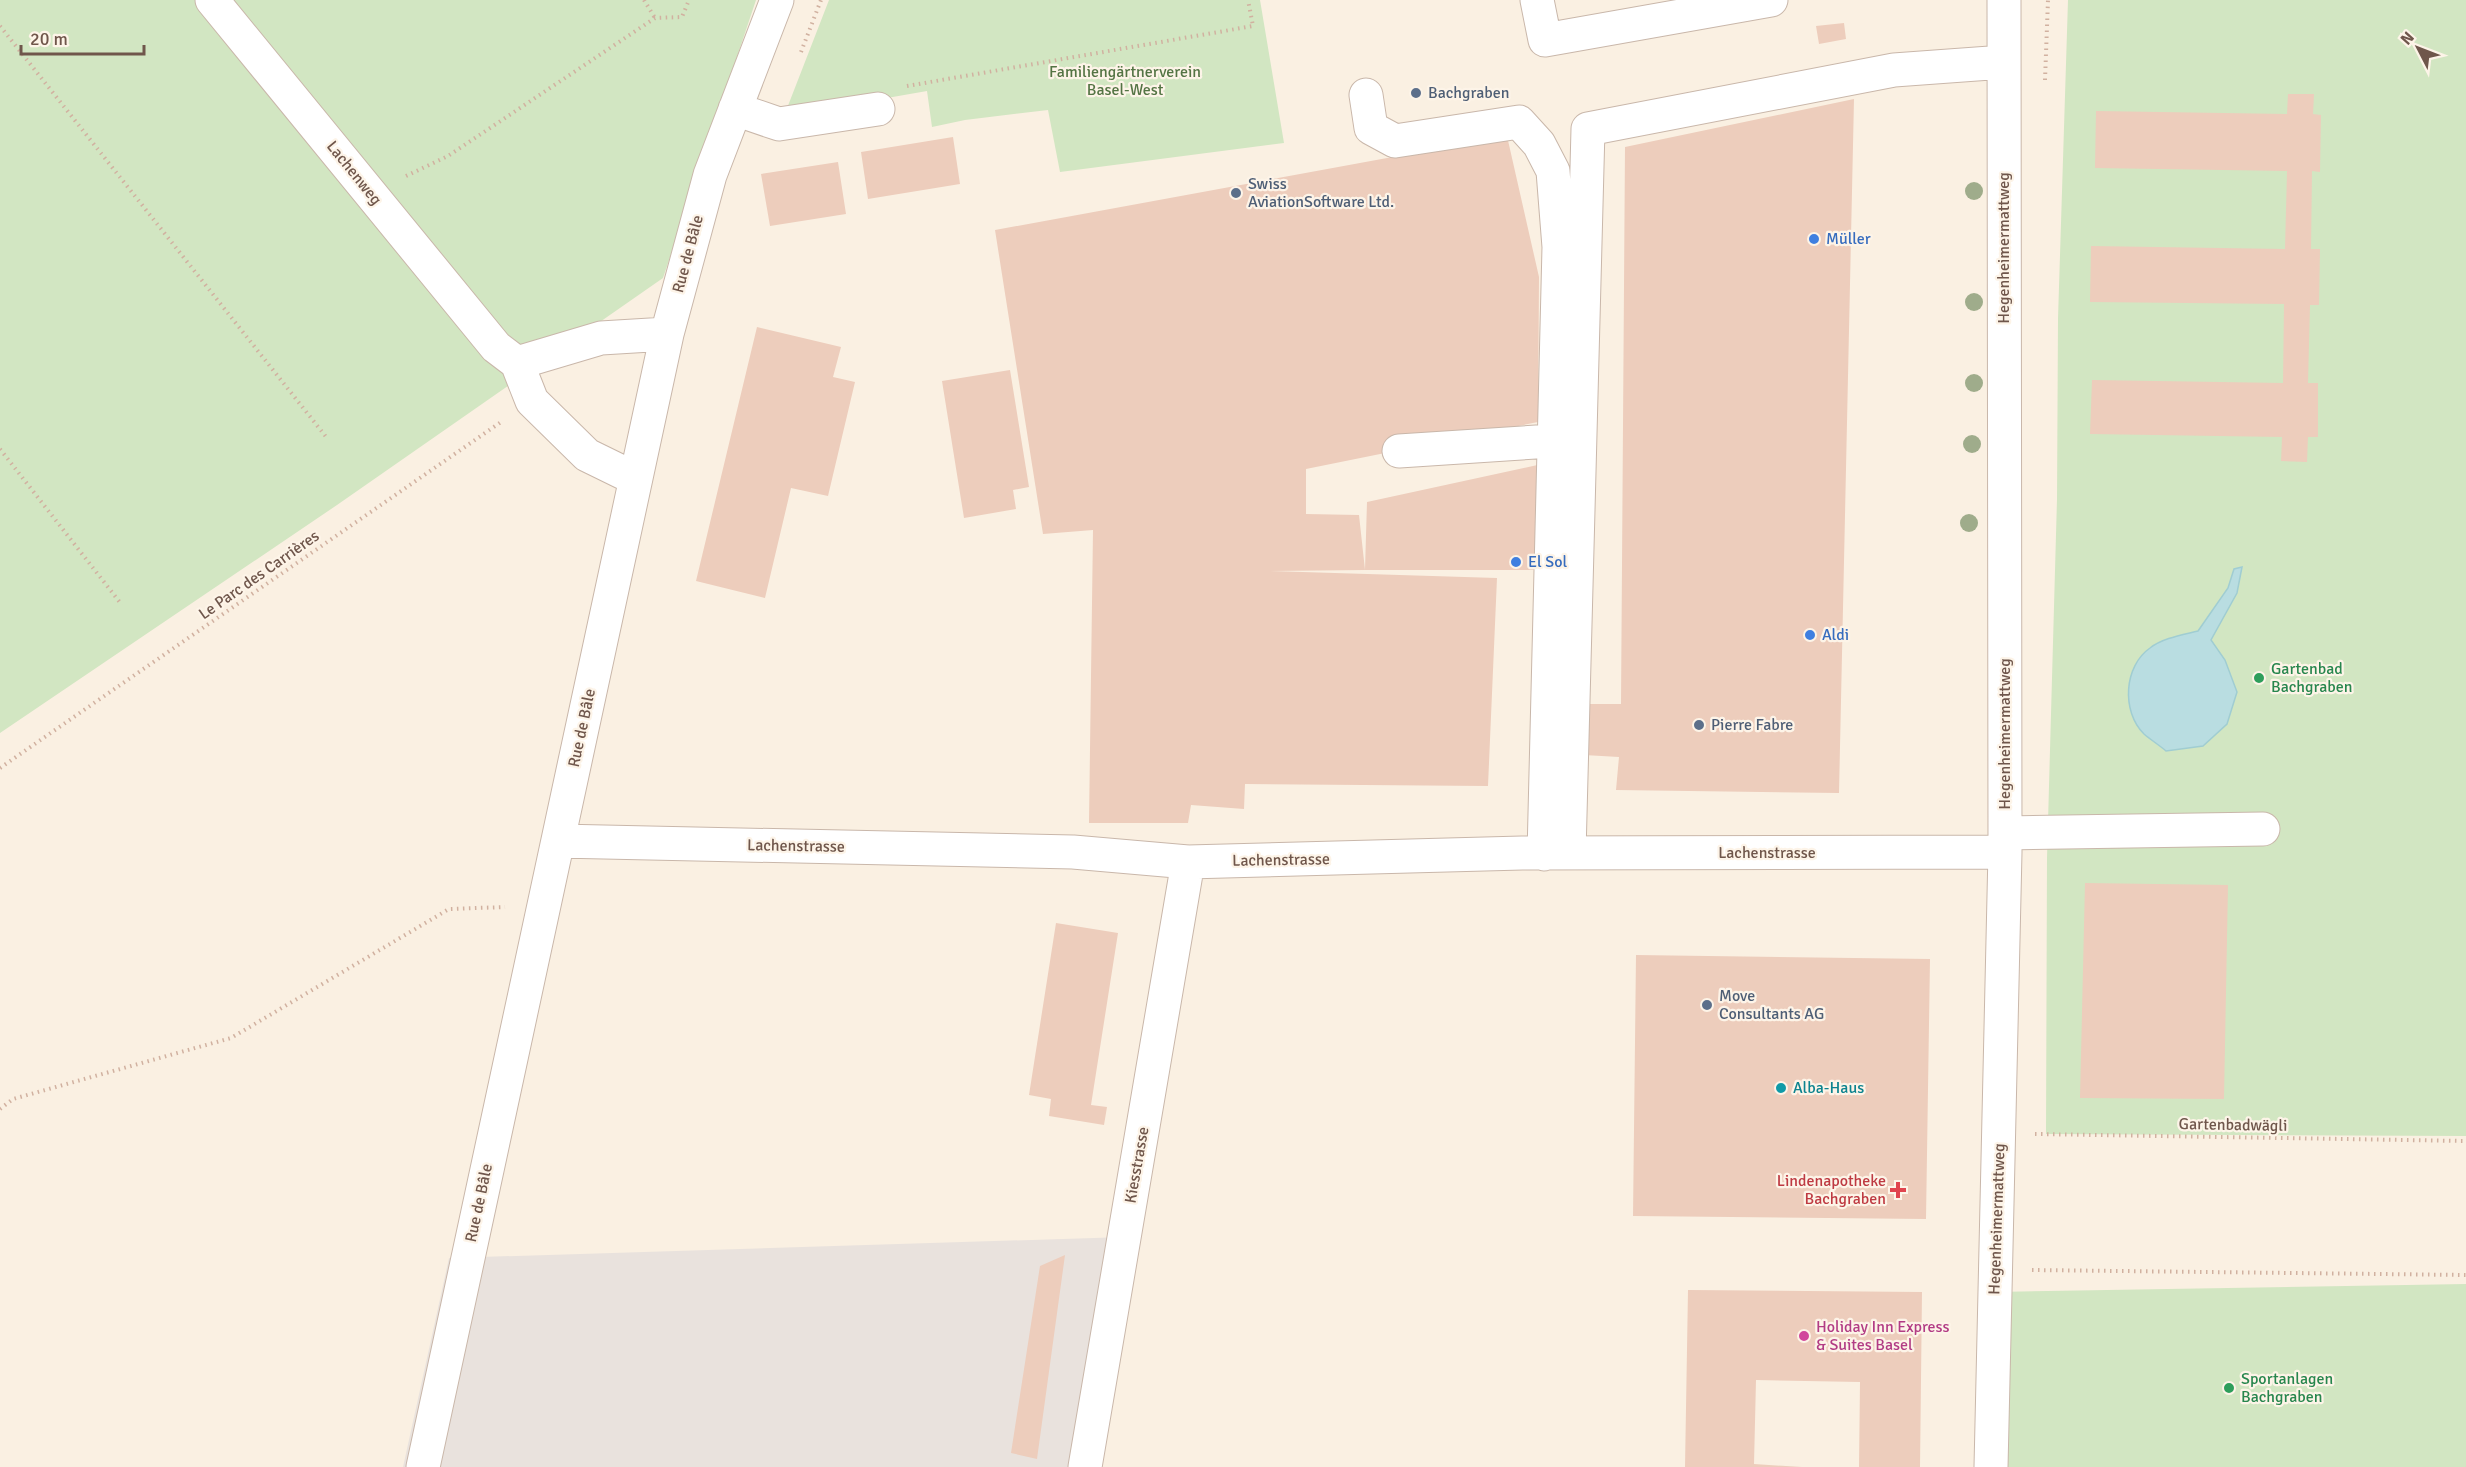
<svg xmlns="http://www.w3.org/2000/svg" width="2466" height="1467" viewBox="0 0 2466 1467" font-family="Signika,sans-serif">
<rect width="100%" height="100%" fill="#faf0e2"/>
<path fill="#e9e2dd" d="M1125 1237 1085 1467H403L449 1258Z"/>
<path fill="#d2e6c2" d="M0 0H756L663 278 337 505 0 733Z
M829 0H1260L1284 143 1060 172 1048 110 965 120 932 127 927 91 784 116Z
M2068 0H2466V1136L2046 1134 2047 858 2057 499 2058 319Z
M2466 1284V1467H1991L1995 1292Z"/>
<path fill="#b9dde1" stroke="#a0cdd2" stroke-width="1.5" d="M2242 567 2237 593 2211 640 2225 660 2237 692 2227 724 2203 746 2166 751C2159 745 2151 740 2144 734 2121 711 2124 666 2150 648 2163 638 2182 635 2198 631L2228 588 2234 569Z"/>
<path fill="#edcdbc" d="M1844 23 1846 39 1819 44 1816 26Z
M2288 94H2314L2313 114 2321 115 2320 172 2312 171 2311 249H2320L2319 305H2310L2308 383H2318V437H2308L2307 462 2281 461 2282 437 2090 434 2092 380 2283 383 2284 304 2090 302 2091 246 2285 249 2287 171 2095 168 2096 111 2287 114Z
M1854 99 1839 793 1616 790 1619 757 1584 755 1587 704H1621L1625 147Z
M1507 136 1539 277 1538 422 1306 469V514L1359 515 1365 570 1269 571 1497 578 1488 786 1245 784 1244 809 1191 805 1188 823H1089L1093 530 1043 534 995 230Z
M953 137 960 184 868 199 861 152Z
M838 162 846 214 770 226 761 174Z
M757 327 841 347 833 377 855 382 828 496 791 488 765 598 696 581Z
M1010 370 1029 487 1013 490 1016 509 964 518 942 381Z
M1542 464 1538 570H1365L1367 502Z
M2085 883 2228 885 2224 1099 2080 1098Z
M1056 923 1118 933 1091 1105 1107 1107 1104 1125 1049 1116 1051 1099 1029 1095Z
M1636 955 1930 959 1926 1219 1633 1216Z
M1065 1255 1037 1459 1011 1453 1040 1266Z
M1688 1290 1922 1292 1920 1467H1859L1860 1382 1756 1380 1754 1464 1802 1467H1685Z"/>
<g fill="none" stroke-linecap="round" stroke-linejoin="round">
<defs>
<path id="minor" d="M212 0 496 347 517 363 601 338 667 334
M1537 0 1545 40 1771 0
M1366 95 1371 128 1395 141 1519 122 1539 144 1553 171 1559 247 1544 854
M735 109 779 124 878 109
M517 363 532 401 587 455 634 478
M1399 451 1552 441
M2005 833 2263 829
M558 841 1073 852 1188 862 1522 853 2005 852
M1569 853 1588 129 1894 70 2004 62
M423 1467 667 334 710 175 777 0
M1085 1467 1188 862
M1991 1467 2005 852 2004 0"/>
</defs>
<use href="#minor" stroke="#c9b7aa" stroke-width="35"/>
<path stroke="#d1b1a0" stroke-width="4" stroke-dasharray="1.5 4.5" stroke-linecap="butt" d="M644 0 655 18
M0 26 327 438
M801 52 821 0
M2045 80 2048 0
M907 86 1253 26 1248 0
M406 176 448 156 655 18 682 17 689 0
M0 449 122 605
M0 768 501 422
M0 1109 13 1099 231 1038 449 909 505 907
M2035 1134 2466 1141
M2032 1270 2466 1275"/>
<use href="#minor" stroke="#fff" stroke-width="33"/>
</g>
<g fill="#9fac8b">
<circle cx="1974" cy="191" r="9"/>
<circle cx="1974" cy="302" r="9"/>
<circle cx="1974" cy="383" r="9"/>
<circle cx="1972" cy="444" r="9"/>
<circle cx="1969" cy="523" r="9"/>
</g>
<g fill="#5c6f8a" stroke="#fdf4e8" stroke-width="2">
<circle cx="1416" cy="93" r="6"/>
<circle cx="1236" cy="193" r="6"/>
<circle cx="1699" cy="725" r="6"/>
<circle cx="1707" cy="1005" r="6"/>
</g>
<g fill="#3f7fe0" stroke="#fdf4e8" stroke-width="2">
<circle cx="1814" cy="239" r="6"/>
<circle cx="1516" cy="562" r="6"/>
<circle cx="1810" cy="635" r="6"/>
</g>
<g fill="#2e9e5b" stroke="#fdf4e8" stroke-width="2">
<circle cx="2259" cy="678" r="6"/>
<circle cx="2229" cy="1388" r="6"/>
</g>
<circle fill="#0f9aa8" stroke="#fdf4e8" stroke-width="2" cx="1781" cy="1088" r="6"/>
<path fill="#e0444e" stroke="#fdf4e8" stroke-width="2" d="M1895 1181h6v6h6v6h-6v6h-6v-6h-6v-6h6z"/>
<circle fill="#d1479c" stroke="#fdf4e8" stroke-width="2" cx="1804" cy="1336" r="6"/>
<g text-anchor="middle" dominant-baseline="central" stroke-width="4.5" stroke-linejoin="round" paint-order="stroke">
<g font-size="16" fill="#547444" stroke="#fdf4e8">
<text x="1125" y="72">Familiengärtnerverein<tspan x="1125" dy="18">Basel-West</tspan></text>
</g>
<g font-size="16" fill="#4e5e75" stroke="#fdf4e8" text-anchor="start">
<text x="1428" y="93">Bachgraben</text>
<text x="1248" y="184">Swiss<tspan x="1248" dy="18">AviationSoftware Ltd.</tspan></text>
<text x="1711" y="725">Pierre Fabre</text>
<text x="1719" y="996">Move<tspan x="1719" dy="18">Consultants AG</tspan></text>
</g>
<g font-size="16" fill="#6f564b" stroke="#fdf4e8">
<text transform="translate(354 173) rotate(51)">Lachenweg</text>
<text transform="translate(2004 248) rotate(-90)">Hegenheimermattweg</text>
<text transform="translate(688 254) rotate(-75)">Rue de Bâle</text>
<text transform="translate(259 575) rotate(-35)">Le Parc des Carrières</text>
<text transform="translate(582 728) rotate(-78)">Rue de Bâle</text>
<text transform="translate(2005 734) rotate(-90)">Hegenheimermattweg</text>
<text transform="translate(796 846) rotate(1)">Lachenstrasse</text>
<text x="1767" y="853">Lachenstrasse</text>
<text transform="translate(1281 860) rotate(-1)">Lachenstrasse</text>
<text transform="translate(2233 1125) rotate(1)">Gartenbadwägli</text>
<text transform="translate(1137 1165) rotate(-80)">Kiesstrasse</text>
<text transform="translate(479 1203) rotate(-78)">Rue de Bâle</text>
<text transform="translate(1997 1219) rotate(-88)">Hegenheimermattweg</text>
</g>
<g font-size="16" fill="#366cbe" stroke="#fdf4e8" text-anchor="start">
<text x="1826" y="239">Müller</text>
<text x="1528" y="562">El Sol</text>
<text x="1822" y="635">Aldi</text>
</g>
<g font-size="16" fill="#27864d" stroke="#fdf4e8" text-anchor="start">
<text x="2271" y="669">Gartenbad<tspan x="2271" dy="18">Bachgraben</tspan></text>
<text x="2241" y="1379">Sportanlagen<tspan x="2241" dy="18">Bachgraben</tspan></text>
</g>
<g font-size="16" fill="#0d838f" stroke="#fdf4e8" text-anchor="start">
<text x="1793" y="1088">Alba-Haus</text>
</g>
<g font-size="16" fill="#be3a42" stroke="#fdf4e8" text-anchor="end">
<text x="1886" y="1181">Lindenapotheke<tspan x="1886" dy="18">Bachgraben</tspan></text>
</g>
<g font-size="16" fill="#b23c85" stroke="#fdf4e8" text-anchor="start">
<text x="1816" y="1327">Holiday Inn Express<tspan x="1816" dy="18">&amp; Suites Basel</tspan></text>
</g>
</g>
<g transform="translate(2418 48) rotate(312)" stroke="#fdf4e8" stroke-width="4.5" paint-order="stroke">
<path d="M0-4.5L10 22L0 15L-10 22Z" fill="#6f564b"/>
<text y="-9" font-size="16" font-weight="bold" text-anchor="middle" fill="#6f564b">N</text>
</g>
<path d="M21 45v9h123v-9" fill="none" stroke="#6f564b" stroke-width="3"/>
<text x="30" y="45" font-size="18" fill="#6f564b" stroke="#fdf4e8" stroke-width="4.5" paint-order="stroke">20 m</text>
</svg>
